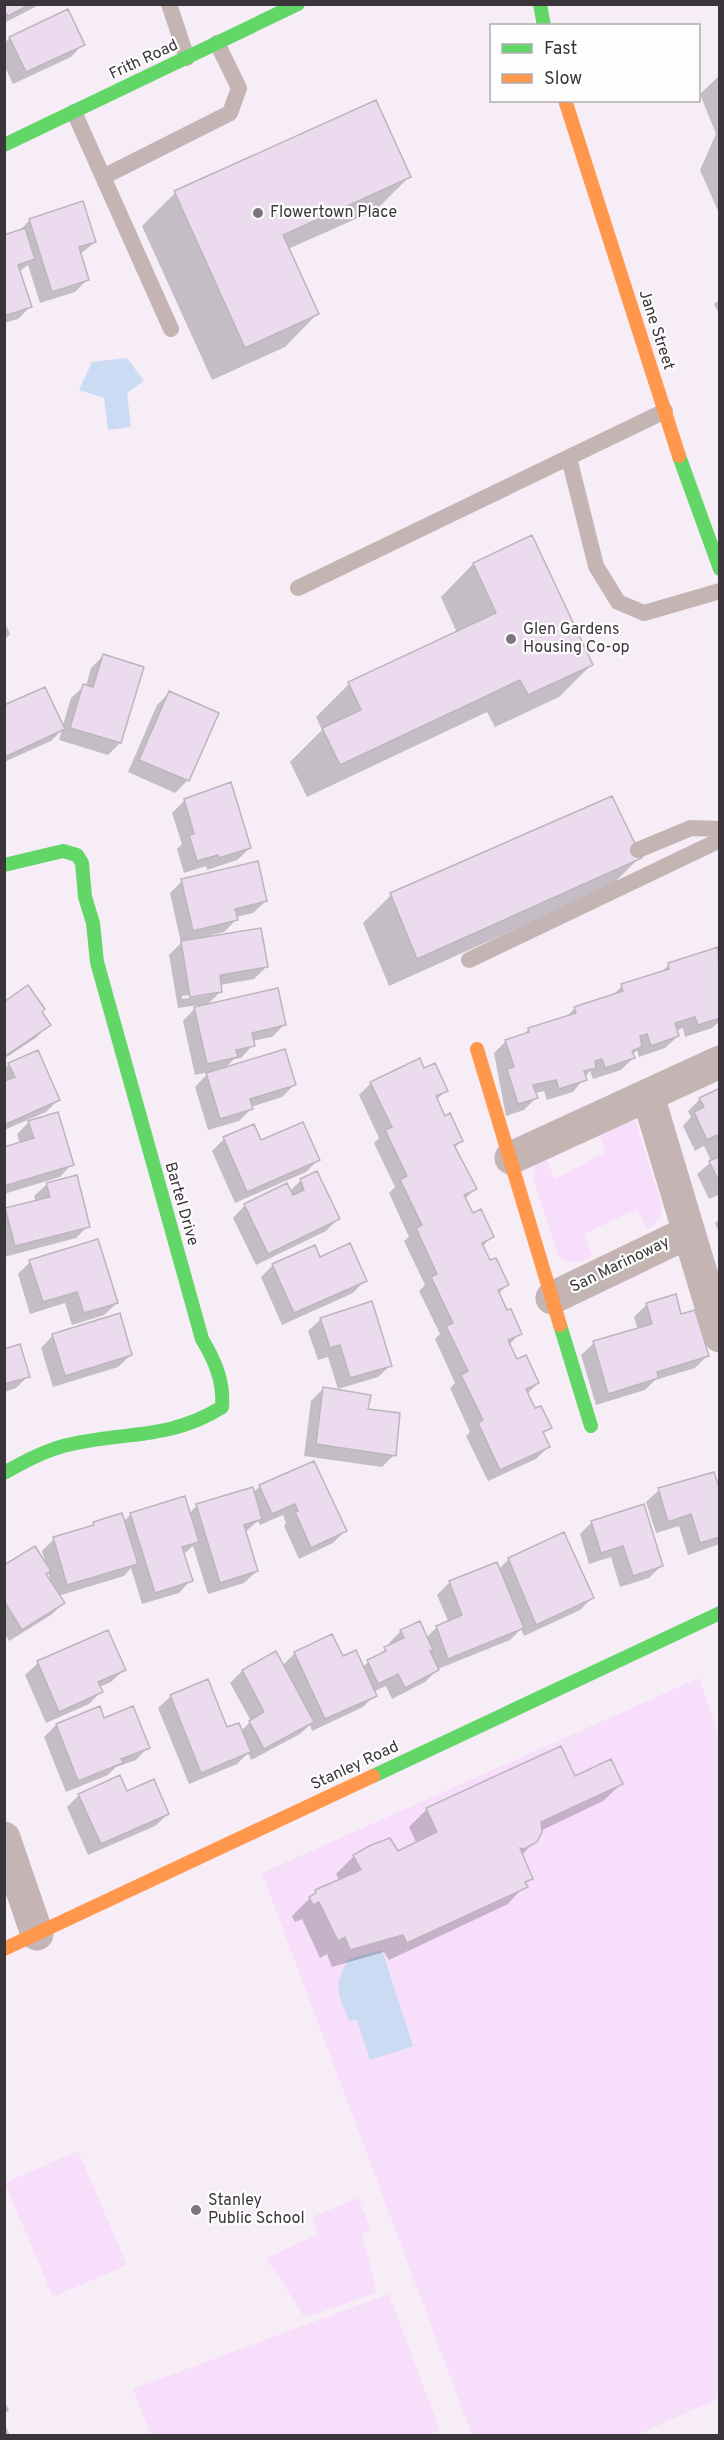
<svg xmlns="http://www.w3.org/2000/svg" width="724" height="2440" viewBox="0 0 724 2440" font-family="Overpass,sans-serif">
<rect width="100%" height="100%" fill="#f6edf7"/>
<path fill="#f7defa" d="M633 1113 660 1200 661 1218 648 1230 637 1209 584 1234 593 1257C578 1263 571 1265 558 1255L533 1178 537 1158 543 1153 555 1179 606 1152 597 1129Z
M699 1678 720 1740 719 2398 637 2435H472L262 1873Z
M78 2151 127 2265 53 2297 5 2183Z
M358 2198 371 2230 362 2235 377 2292 305 2318 266 2258 319 2234 312 2217Z
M389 2294 440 2431 427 2436 151 2435 133 2389Z"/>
<path fill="#cbdbf3" d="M127 358 144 381 127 393 131 427 108 430 104 398 79 390 92 362Z
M382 1950 413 2046 370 2060 357 2020 349 2021C338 1993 332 1986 349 1959Z"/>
<path fill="#0003" fill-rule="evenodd" d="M4 4H41L4 23Z
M10 38 83 44 71 57 13 84 4 65V43Z
M720 75V212L719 213 700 170 716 134 700 94Z
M409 177 376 210 288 249 317 314 285 347 212 380 142 226 175 193Z
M30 220 95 242 79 255 87 280 75 292 40 303 28 265 19 272 30 307 18 319 4 323V236L18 232Z
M720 299V316L714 304Z
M532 537 592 664 559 697 495 727 487 712 307 797 290 762 322 730 316 717 349 684 457 633 441 597 473 564Z
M4 621 10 634 4 640Z
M103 656 120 743 108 755 59 740 62 730 51 741 4 762V707L62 728 71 698 84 686H86L91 668Z
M169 693 217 713 187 781 175 793 128 772 157 705Z
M185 800 250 848 237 860 207 870 206 866 184 873 177 849 182 844 172 813Z
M640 857 611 886 389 986 363 923 391 895Z
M182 881 266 901 253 913 236 917V920L224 932 211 935V938L266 967 254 979 220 985 221 991 206 1006 285 1024 272 1037 252 1041 253 1045 241 1058 234 1059 223 1070 294 1085 282 1097 251 1107V1109L239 1121 208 1130 195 1087 209 1072 195 1075 183 1021 198 1005 178 1008 169 955 181 943 170 893ZM209 992V995L182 999V996Z
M717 949 720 955V1021L712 1028 685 1037 683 1028 676 1031 678 1036 665 1048 639 1057 637 1050 632 1055 633 1058 621 1070 593 1079 590 1071 573 1092 547 1100 544 1091 535 1093 536 1098 524 1110 506 1116 494 1053 506 1041 522 1036 529 1029 565 1018 575 1008 611 997 622 986 660 973 669 965Z
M4 1003 40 1012 49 1024 37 1037 4 1059Z
M9 1064 59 1099 46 1112 4 1130V1069Z
M423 1070 447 1090 436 1100 444 1118 462 1141 454 1148 475 1189 465 1199 472 1215 492 1236 482 1247 489 1262 507 1285 498 1294 506 1312 520 1333 509 1345 517 1361 538 1383 527 1394 535 1410 550 1427 542 1435 548 1447 536 1459 488 1481 466 1436 470 1432 450 1388 455 1383 435 1339 440 1334 419 1291 425 1285 404 1241 409 1237 389 1193 395 1187 374 1143 379 1138 359 1095 371 1083Z
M720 1090V1194L709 1199 697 1174 711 1162 709 1156 704 1146 695 1151 683 1126 691 1117 688 1111 700 1099Z
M29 1122 72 1164 60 1177 4 1194V1149L20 1144 17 1134Z
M224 1139 260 1142 318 1160 306 1172 235 1203 212 1151Z
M316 1173 338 1219 326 1231 256 1265 233 1218 245 1205 290 1191 300 1181Z
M47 1184 88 1226 76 1238 4 1257V1211L36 1202 34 1196Z
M720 1219V1235L715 1223Z
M319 1259 365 1280 353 1293 282 1325 261 1277 273 1265Z
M30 1262 117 1303 104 1315 72 1325 65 1303 30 1314 18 1274Z
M675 1296 680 1315 707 1356 695 1368 655 1380 645 1390 596 1405 581 1355 594 1343 638 1330 634 1317 646 1305Z
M321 1319 391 1365 378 1377 338 1389 328 1357 318 1360 308 1331Z
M53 1335 131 1355 118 1367 53 1387 41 1348Z
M4 1351 28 1376 16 1388 4 1392Z
M323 1389 367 1411 394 1455 382 1467 304 1456 311 1401Z
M313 1463 345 1531 333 1543 299 1559 284 1526 286 1523 283 1515 260 1525 258 1521 245 1532 257 1571 244 1583 208 1594 193 1546 183 1555 191 1580 179 1593 142 1604 131 1568 124 1576 58 1596 63 1603 51 1615 9 1641 4 1633V1567L46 1564 42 1551 54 1539 89 1528 94 1523 124 1521 131 1514H189L197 1505 253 1493 260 1486ZM48 1572 51 1582 45 1574Z
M659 1490 720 1497V1544L688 1555 679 1526 656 1533 646 1502Z
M592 1522 662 1565 649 1578 620 1587 611 1557 589 1564 580 1534Z
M563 1534 593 1597 580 1610 524 1636 521 1629 510 1640 438 1669 425 1682 392 1699 386 1686 373 1692 375 1695 363 1707 312 1731 310 1725 300 1734 251 1760 248 1753 237 1764 189 1784 158 1708 171 1696 227 1729 241 1731 251 1721 230 1683 242 1671 276 1653 282 1666 295 1653 332 1636 342 1658 362 1667 390 1646 389 1643 401 1631 426 1638 436 1628 449 1623 437 1595 450 1582 499 1569 508 1560Z
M107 1632 124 1670 111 1682 99 1687 101 1692 89 1704 46 1723 25 1675 38 1663Z
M56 1725 148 1747 136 1760 116 1767 108 1775 66 1792 44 1737Z
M575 1778 621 1784 603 1801 540 1831 535 1841 521 1856 531 1878 508 1904 389 1960 384 1952 332 1967 327 1954 320 1958 302 1919 295 1922 292 1916 316 1892 340 1881 336 1874 354 1856 397 1853 417 1844 409 1827 427 1809Z
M126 1793 168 1814 155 1826 88 1855 67 1807 79 1795Z
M4 2400 9 2410 4 2414Z
M4 2422 10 2436H4Z"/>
<path fill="#ecdaee" stroke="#bcb5bd" stroke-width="1.5" d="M4 4H31L8 16 6 13H4Z
M68 9 85 45 26 72 9 37Z
M376 100 411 177 283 235 319 314 245 348 174 191Z
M83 201 96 242 79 247 89 280 52 292 29 219Z
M25 228 35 259 18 265 32 307 4 316V235Z
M532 535 593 665 528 695 520 680 340 765 322 728 361 710 348 682 496 613 473 563Z
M103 654 144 667 121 743 70 728 83 684 93 687Z
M45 687 65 729 5 757 4 705Z
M169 691 219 713 189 781 139 760Z
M231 782 251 848 219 858 218 855 197 861 189 835 194 834 184 799Z
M612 796 642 858 417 959 390 893Z
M258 861 267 901 235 909 238 920 193 931 181 879Z
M261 928 268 967 220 975 222 992 190 997 181 941Z
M718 947 720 1018 698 1025 695 1017 675 1023 679 1036 651 1046 647 1034 640 1036 642 1047 632 1051 635 1058 605 1068 602 1059 595 1061 596 1068 584 1071 587 1080 559 1089 556 1080 533 1085 538 1098 518 1104 507 1069 514 1067 505 1040 529 1032 528 1028 576 1013 574 1007 623 991 621 984 669 969 668 963Z
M28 985 45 1009 42 1012 51 1025 4 1057V1002Z
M278 988 286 1025 252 1033 255 1046 236 1050 238 1057 207 1064 194 1007Z
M285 1049 296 1085 250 1099 253 1109 220 1119 206 1073Z
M38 1050 60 1100 4 1125V1081L15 1077 8 1063Z
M420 1058 424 1068 435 1063 448 1091 436 1096 445 1116 450 1113 463 1141 454 1145 477 1189 464 1195 473 1213 481 1209 494 1237 482 1243 490 1260 496 1258 509 1285 498 1290 507 1310 511 1309 522 1334 508 1340 517 1359 526 1355 539 1383 526 1389 535 1408 541 1406 552 1428 543 1432 550 1447 500 1470 478 1423 483 1420 461 1375 468 1371 446 1326 453 1323 431 1277 437 1274 416 1228 422 1225 400 1180 407 1176 385 1130 392 1127 370 1082Z
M720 1088V1141L717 1135 707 1140 694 1112 704 1107 699 1098Z
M58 1112 74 1165 4 1186V1147L34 1138 28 1121Z
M303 1122 320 1160 247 1192 223 1137 254 1124 261 1140Z
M720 1156V1184L709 1161Z
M317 1171 340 1219 268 1254 244 1204 287 1183 293 1195 304 1190 300 1179Z
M77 1175 90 1227 15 1246 5 1208 50 1197 46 1183Z
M98 1239 118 1303 84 1313 77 1292 43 1302 29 1260Z
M350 1243 367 1281 294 1313 272 1264 315 1245 320 1257Z
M676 1294 681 1314 695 1310 709 1356 657 1372 659 1378 608 1394 593 1341 652 1324 646 1303Z
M372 1301 392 1366 350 1378 340 1345 330 1348 320 1318Z
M120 1313 132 1355 65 1376 52 1334Z
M20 1344 30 1377 4 1384V1349Z
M323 1387 371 1395 368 1409 400 1413 396 1456 316 1444Z
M314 1461 347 1531 311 1548 295 1512 298 1511 295 1504 272 1514 259 1485Z
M714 1472 720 1491V1537L700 1543 691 1514 668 1522 658 1488Z
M253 1487 262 1519 244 1525 258 1571 220 1583 196 1504Z
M185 1496 199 1542 182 1547 193 1581 155 1593 130 1513Z
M644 1504 663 1566 633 1576 623 1546 601 1553 591 1521Z
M122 1513 138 1564 67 1585 53 1537 94 1525 93 1522Z
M564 1532 594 1598 536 1625 508 1558Z
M35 1546 51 1571 46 1574 65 1603 22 1630 4 1601V1565Z
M497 1562 524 1628 448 1659 436 1626 462 1615 449 1581Z
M420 1621 433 1650 430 1651 439 1670 405 1688 398 1674 378 1684 367 1660 386 1651 384 1647 404 1638 400 1630Z
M108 1630 126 1670 98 1682 103 1692 59 1712 37 1661Z
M332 1634 343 1656 356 1650 377 1696 325 1719 294 1652Z
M276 1651 314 1722 264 1749 249 1721 264 1712 242 1670Z
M208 1679 227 1727 239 1723 251 1752 201 1773 170 1695Z
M100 1706 104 1718 133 1706 150 1748 121 1759 123 1763 78 1781 56 1724Z
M561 1746 575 1776 611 1759 623 1784 541 1822 542 1832 537 1842 524 1849 520 1848 533 1879 525 1882 528 1887 407 1943 403 1935 350 1950 345 1937 338 1941 319 1902 313 1905 309 1897 316 1893 315 1890 361 1870 353 1855 371 1845 390 1838 398 1851 437 1832 426 1808Z
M120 1775 127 1791 154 1779 169 1814 101 1844 78 1794Z"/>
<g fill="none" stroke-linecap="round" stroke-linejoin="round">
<path stroke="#c4b4b4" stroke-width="16" d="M169 4 187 58
M74 112 171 329
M103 177 230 113 239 88 217 43
M569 458 596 566 618 602 644 613 720 591
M298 588 665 411
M638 850 691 828 720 829
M469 960 720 840"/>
<path stroke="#c4b4b4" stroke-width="33" d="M648 1096 720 1336
M511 1158 720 1062
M552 1298 689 1232
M4 1838 37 1934"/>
<path stroke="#63d668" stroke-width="14" d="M540 4 544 26
M4 145 298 4
M679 456 720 569
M4 865 63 851 77 855 82 863 85 897 93 923 97 962 202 1339C215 1361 224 1381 222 1407 169 1441 120 1431 63 1446 42 1452 23 1462 4 1473
M560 1325 591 1426
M373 1776 720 1613"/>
<path stroke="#ff974d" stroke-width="14" d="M565 100 679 456
M477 1049 560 1325
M4 1949 373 1776"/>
</g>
<g fill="#7c757d" stroke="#fdfdfd" stroke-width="2">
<circle cx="258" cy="213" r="6"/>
<circle cx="511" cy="639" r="6"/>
<circle cx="196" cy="2210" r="6"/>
</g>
<g text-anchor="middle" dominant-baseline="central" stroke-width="4.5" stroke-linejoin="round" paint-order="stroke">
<g font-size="16" fill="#3a343b" stroke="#fdfdfd">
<text transform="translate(144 60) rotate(-25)">Frith Road</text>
<text transform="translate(656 330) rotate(72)">Jane Street</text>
<text transform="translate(181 1204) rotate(74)">Bartel Drive</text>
<text transform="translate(620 1265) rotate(-26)">San Marinoway</text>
<text transform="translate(355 1766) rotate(-25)">Stanley Road</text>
</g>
<g font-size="16" fill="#3a343b" stroke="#fdfdfd" text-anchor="start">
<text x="270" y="213">Flowertown Place</text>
<text x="523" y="630">Glen Gardens<tspan x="523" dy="18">Housing Co-op</tspan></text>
<text x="208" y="2201">Stanley<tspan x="208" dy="18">Public School</tspan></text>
</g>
</g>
<rect width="724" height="2440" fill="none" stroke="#3a343b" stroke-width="12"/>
<rect x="490" y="24" width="210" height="78" fill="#fdfdfd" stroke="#afadaf" stroke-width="1.5"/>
<rect x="502" y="44" width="30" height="9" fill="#63d668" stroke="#afadaf" stroke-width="1.5"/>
<text x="544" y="54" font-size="18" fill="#3a343b">Fast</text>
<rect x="502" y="74" width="30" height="9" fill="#ff974d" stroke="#afadaf" stroke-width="1.5"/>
<text x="544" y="84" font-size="18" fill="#3a343b">Slow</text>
</svg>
